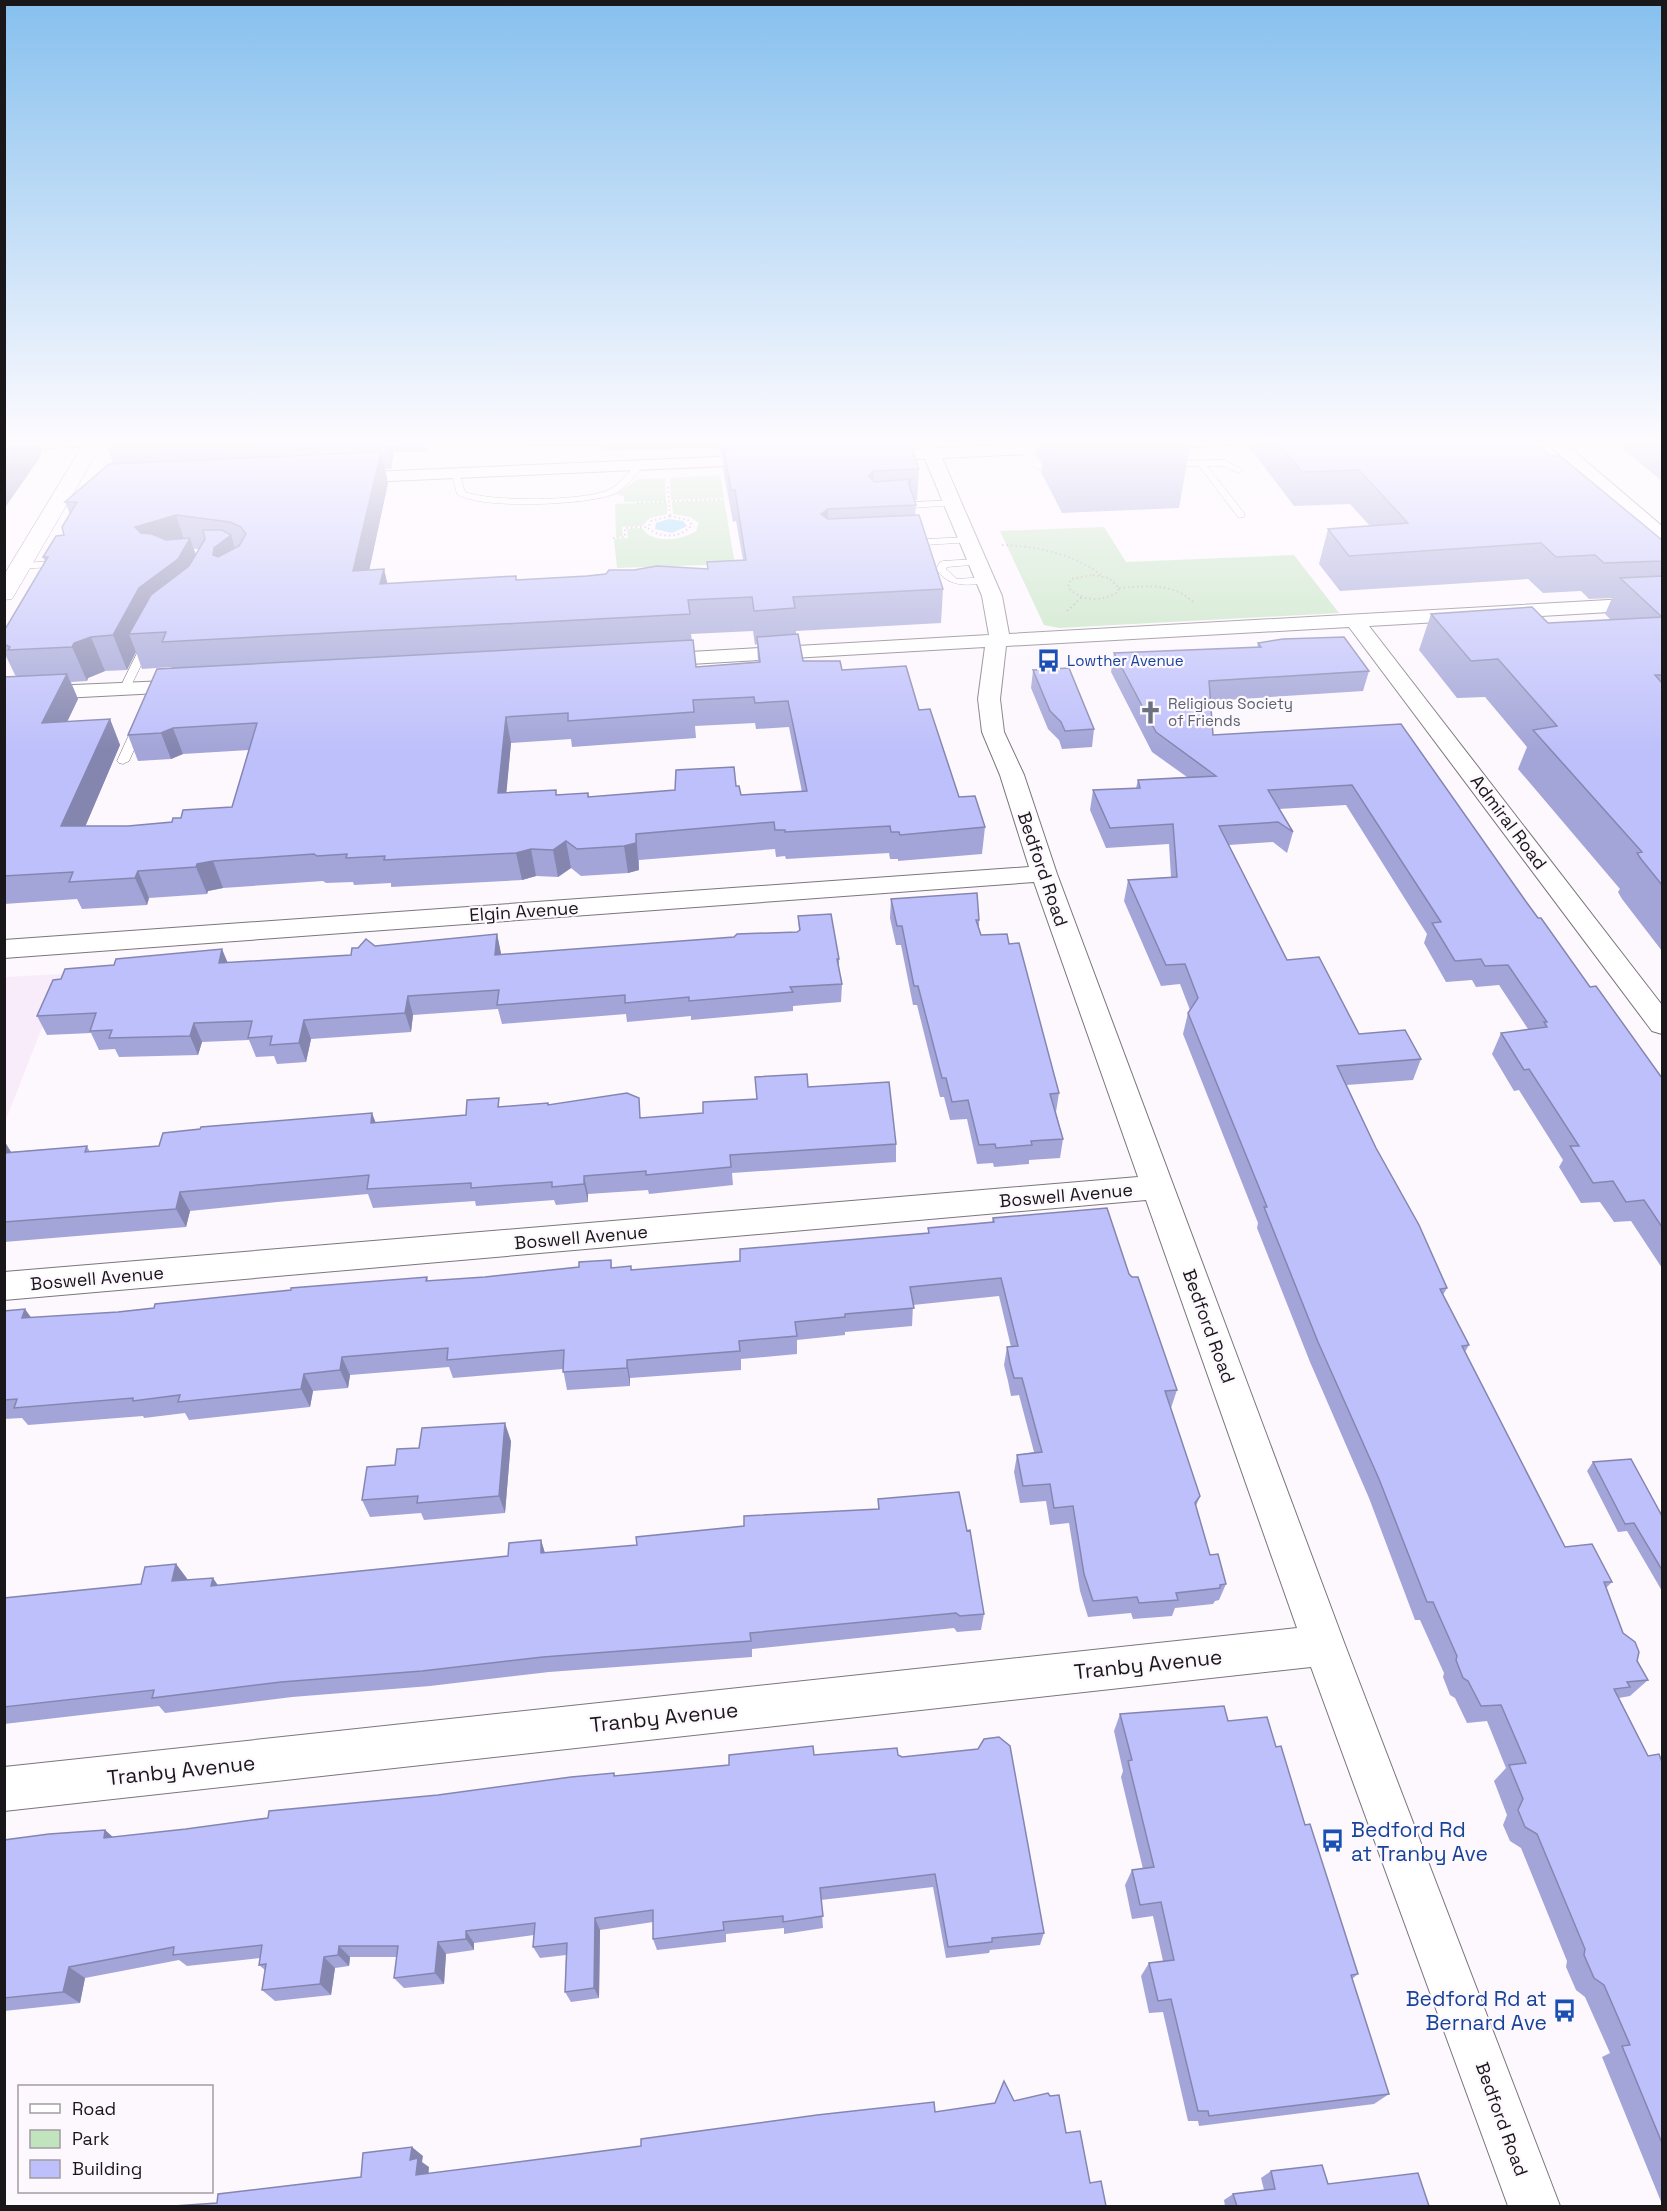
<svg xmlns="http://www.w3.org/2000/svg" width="1667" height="2211" viewBox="0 0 1667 2211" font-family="'Space Grotesk',sans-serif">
<rect width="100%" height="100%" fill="#fdf7fe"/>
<path fill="#f9ecfa" d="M63 974 5 1122V977Z"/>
<path fill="#c1e3be" d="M720 475 724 498 671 500 670 478Z
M665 478 666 501 624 502V496L615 494 639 479Z
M724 500 735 564 617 568 614 539 628 538 627 529 642 528C653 545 682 540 696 531L699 523 690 517 673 514 672 502Z
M667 502V514L650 518 642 526 622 527 623 536 616 537 615 504Z
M1104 527 1126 562 1294 555 1339 613 1059 628 1044 625 1000 531Z"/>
<path fill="#93d2f6" d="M669 519 683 521 687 526 672 533 655 529 656 523Z"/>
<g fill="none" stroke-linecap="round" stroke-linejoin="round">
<defs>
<path id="service" d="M1021 448H1027L1041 464 1064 469C1049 478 1022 466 1021 448Z
M1225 460 1243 470 1239 473 1223 466H1207L1244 513V517H1238L1199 466 1168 467 1164 464 1168 461Z
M637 463 644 465C636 475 626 488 614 494 589 505 478 510 457 494L452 474 459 472 465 492C493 502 578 501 606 491 619 486 628 473 637 463Z
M955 500 959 503 958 505 895 509 891 506 895 503Z
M970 537 973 538V542L908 546 903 543 908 540Z
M979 559 984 562 982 564 947 567 946 569 957 579 986 577 989 578V582C969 586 949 588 936 569L940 562 943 561Z
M63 561 66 562V566L20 569 15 566 20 563Z
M143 641 152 643 129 690 120 692 119 690Z
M139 723 145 726 129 761 123 764 119 763 117 761 133 726Z"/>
<path id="minor" d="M4 440H102V441L94 446 4 450Z
M918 440H934L938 448 1077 442 1085 447 1077 452 942 458 1002 596 1009 634 1662 597V609L1369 626 1662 1005V1034L1652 1031 1349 627 1006 646 1000 699 1004 732 1024 775 1057 874 1345 1645 1560 2206H1508L1311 1667 4 1811V1767L1297 1628 1146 1200 4 1300V1272L1138 1177 1034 882 4 958V940L1029 867 1000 775 982 732 978 699 985 647 655 666 648 664 645 660 648 656 655 654 989 635 982 596 925 459H915L907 454 909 450 921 449Z
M1145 440H1238L1230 445 1149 449 1141 444Z
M1543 440H1561L1662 526V540L1656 539Z
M762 455 770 460 768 464 346 483 337 478 346 473Z
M190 680 198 681 201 686 198 691 4 701V688Z"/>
<path id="secondary" d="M86 440H104L15 594 12 599 4 600V575Z"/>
</defs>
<use href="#service" stroke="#7b757c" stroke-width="1"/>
<use href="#minor" stroke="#7b757c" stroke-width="2"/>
<use href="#secondary" stroke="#7b757c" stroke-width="1"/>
<path stroke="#b5b0b5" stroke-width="2" stroke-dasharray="1.5 3" stroke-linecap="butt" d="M668 487 670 516
M637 503 723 499
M670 516 688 520 692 525C681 538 661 539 648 528L651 521Z
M613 538 625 537V528L648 527
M1002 545C1035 546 1076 554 1102 576
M1093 575 1109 578 1119 588 1118 592C1102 602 1081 602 1068 587L1071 579Z
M1119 588C1146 586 1175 582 1195 604
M1067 611 1082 597"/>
<use href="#service" fill="#fff" fill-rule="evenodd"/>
<use href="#minor" fill="#fff" fill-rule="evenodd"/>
<use href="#secondary" fill="#fff" fill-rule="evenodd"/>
</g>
<path fill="#a3a5d8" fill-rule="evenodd" d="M105 440H430L427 451 394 452 391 469H385L388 483 369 570 384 569 387 584 516 576V580L587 576 634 570 708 569 743 560 736 521 733 522 723 469 722 454H721L720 449 694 448 603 451 602 447H526L525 440H908L919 469 917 500H914L916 505 915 515 943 589 941 623 796 631V635L803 661 842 670 919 710 959 797 985 827 982 854 898 861V859H890L889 853 786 859 785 856 776 857 775 849 639 860V870L628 873 581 876 571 868 558 877 536 876 522 880 391 887V883L354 885 353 882 326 883 323 881 223 888 208 891 207 894 149 898 147 905 82 909 77 899 4 904V677L17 676 15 675 4 652V631L45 562 43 557 64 535 70 514 65 502 113 463ZM194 549H199L196 554ZM753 631 755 645 757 644 758 662 696 667 691 634ZM136 652 142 669 171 667 172 668 128 735 138 761 171 759 183 754 249 750 232 807 181 818 172 822 128 826H85L120 745 110 719 67 722 78 699 71 682 87 681 88 678 105 671 127 670ZM755 723 756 729 789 727 802 792 741 795 736 786 589 797 588 793 557 795 506 792 511 743 571 739 572 747 696 738 695 726Z
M1025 440H1191L1179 508 1062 513 1041 472 1042 462 1036 455 1038 441 1026 442Z
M1244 440H1531L1550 456 1662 540V951L1622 899 1618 892 1620 889 1518 769 1527 747 1485 697 1457 698 1419 650 1431 614 1548 623 1611 620 1605 614 1612 598 1589 599 1581 591 1543 593 1528 579 1340 591 1319 564 1328 529 1370 526 1350 504 1294 506Z
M1612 440H1662V481Z
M1258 643 1369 671 1363 691 1211 701 1213 735 1401 724 1527 903 1590 987 1662 1078V1268L1631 1221 1614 1222 1600 1202 1581 1203 1559 1167 1563 1160 1519 1090 1514 1091 1492 1054 1501 1033 1528 1029 1499 985 1476 987 1472 980 1446 982 1424 943 1427 934 1346 805 1279 809 1293 832 1287 853 1273 842 1229 845 1287 960 1359 1034 1421 1059 1413 1080 1347 1085 1376 1148 1447 1288 1443 1295 1469 1345 1465 1352 1565 1547 1612 1582 1606 1588 1623 1633 1648 1680 1630 1696 1619 1698 1648 1756 1662 1762V2204L1602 2057 1610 2053 1585 1997 1576 1990 1566 1967 1567 1961 1521 1848 1510 1841 1503 1825 1507 1815 1494 1781 1506 1768 1487 1721 1467 1723 1455 1698 1450 1695 1443 1677 1444 1673 1420 1620H1415L1369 1498 1310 1362 1257 1228 1258 1223 1183 1034 1188 1013 1190 1010 1180 984 1161 986 1124 901 1128 880 1171 877 1169 844 1106 848 1090 810 1093 790 1136 788 1138 780 1187 777 1152 752 1111 672 1114 653 1257 648Z
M1033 670 1094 729 1092 747 1062 749 1059 740 1048 729 1031 688Z
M891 899 979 920V928L981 935 1009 944 1059 1093 1056 1112 1063 1139 1060 1158 1029 1160V1164L994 1167 993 1163 977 1164 967 1119 950 1120 944 1097H940L917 1005H913L901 945H896L890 918Z
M798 916 839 959V970L842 984 841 1002 793 1006V1011L691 1020V1016L627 1022 626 1014 502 1024 498 1009 413 1015 411 1032 311 1039 306 1062 277 1064 274 1056 256 1057 249 1040 202 1042 198 1055 119 1057 115 1049 99 1050 91 1033 47 1035 37 1016 61 979 114 965 228 963 351 955 375 946 497 934 501 955 797 932 799 931Z
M808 1087 896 1144V1162L732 1173 733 1185 649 1194 648 1190 588 1194V1202L556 1205 554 1200 476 1206 475 1201 373 1208 368 1194 277 1202 190 1211 186 1227 4 1242V1142L11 1152 87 1146 90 1152 159 1146 376 1123 466 1115 501 1107 549 1105 642 1118 703 1113 756 1099Z
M993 1218 1129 1274 1177 1390 1171 1408 1200 1496 1196 1506 1210 1555 1226 1584 1219 1600 1215 1601 1213 1604 1175 1608 1172 1616 1133 1619 1131 1613 1088 1617 1080 1591 1069 1523 1050 1525 1046 1501 1020 1503 1014 1472 1017 1455 1034 1452 1019 1395 1011 1396 1008 1381 1004 1365 1007 1347H1011L999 1296 913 1305 912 1326 845 1332V1335L797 1340V1354L741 1359V1370L630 1378V1386L567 1390 563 1369 453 1378 449 1367 350 1375 348 1388 313 1391 310 1407 189 1420 185 1413 144 1418 143 1416 28 1425 22 1418 4 1419V1311L31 1318 118 1312 427 1277 428 1281 485 1277 579 1267 611 1260 612 1268 632 1270 740 1261 928 1233V1228L992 1222Z
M511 1441 505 1513 424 1520 421 1513 370 1517 362 1500 395 1465Z
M1593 1462 1662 1516V1591L1627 1531 1618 1532 1587 1471Z
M878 1499 984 1614 981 1630 957 1632 954 1628 752 1649V1657L549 1672 430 1686 292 1697 165 1713 159 1706 4 1724V1598L141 1584 176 1564 188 1580 218 1585 508 1556 541 1540 545 1553 637 1545 744 1526 878 1509Z
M1120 1714 1228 1721 1276 1747 1305 1825 1358 1974 1352 1979 1389 2094 1374 2104 1199 2126 1198 2121H1188L1163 2012 1149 2013 1141 1976 1149 1963 1163 1961 1153 1916 1132 1919 1125 1885 1132 1870 1143 1869 1121 1777 1123 1771 1114 1731Z
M814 1755H898L1044 1933 1040 1945 990 1950 989 1953 946 1958 933 1887 821 1900 823 1928 784 1934V1928L726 1934V1942L657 1950 653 1939V1922L600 1930 599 1998 571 2002 565 1992 566 1955 540 1958 533 1947 534 1935 474 1943V1950L446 1954 444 1984 404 1988 394 1978 397 1957H350L349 1966 335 1968 331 1995 275 2001 262 1990 265 1970 259 1965 260 1958 187 1966 179 1960 85 1978 80 2003 4 2011V1840L105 1830 113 1837 186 1829 438 1795 614 1773 615 1776 729 1765Z
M1271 2171 1328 2184 1429 2206H1225L1224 2200 1233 2194 1264 2190 1261 2178Z"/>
<path fill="#8586b0" d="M4 440H38L42 451 40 454 41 456 4 509Z
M385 440H392L394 452 391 469Z
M425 440H430L427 451Z
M381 452 388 483 362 604 353 571Z
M874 471V503L868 476Z
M911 479 910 505 908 482Z
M828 509V541L821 514Z
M176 515 186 545 190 538 201 571 129 634 136 652 127 670 113 635 147 560 135 527Z
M231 535 241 568 213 555 214 548Z
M384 569 392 603 380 584Z
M91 637 105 671 88 678 87 681 72 647 74 643Z
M67 674 78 699 54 749 42 723Z
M506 717 511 743 504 819 498 793Z
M110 719 120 745 74 853 61 826Z
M173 728 183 754 171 759 161 733Z
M636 834 639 870 628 873 624 846Z
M566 841 571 868 558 877 553 850Z
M531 849 536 876 522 880 516 853Z
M213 861 223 888 208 891 207 894 196 867 197 864Z
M138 871 149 898 147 905 135 878Z
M497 934 501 953 499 974 495 955Z
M222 949 230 968 219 963Z
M408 996 413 1015 411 1032 405 1013Z
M304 1020 311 1039 306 1062 299 1043Z
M194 1023 202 1042 198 1055 190 1036Z
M372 1113 379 1131 371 1123Z
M5 1142 16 1160H4Z
M584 1176 588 1194V1202L584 1184Z
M180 1192 190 1211 186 1227 176 1209Z
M25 1309 38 1327 22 1318Z
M342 1357 350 1375 348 1388 340 1370Z
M627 1360 630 1378V1386L627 1368Z
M304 1374 313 1391 310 1407 301 1389Z
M505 1423 511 1441 505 1513 499 1496Z
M541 1540 546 1557 541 1553Z
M176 1564 188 1580 172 1581Z
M213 1578 224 1594 211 1586Z
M105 1830 120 1844 104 1838Z
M595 1918 600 1930 599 1998 594 1988Z
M466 1931 474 1943V1950L466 1939Z
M438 1942 446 1954 444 1984 435 1973Z
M339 1946 350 1957 349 1966 338 1955Z
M324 1957 335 1968 331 1995 320 1984Z
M69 1967 85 1978 80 2003 63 1992Z
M412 2147 423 2156 422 2162 429 2167 428 2183 416 2175 410 2160Z"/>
<path fill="#bec0fb" stroke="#8586b0" stroke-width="1.5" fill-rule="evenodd" d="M722 440H908L919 469 874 471 868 476 875 482 911 479 908 482 916 505 828 509 821 514 828 519 919 515 943 589 793 597 795 608 754 611 752 597 688 600 690 614 162 642 166 632 129 634 151 595 189 566 205 539 203 530H222L231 535 214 548 213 555 218 557 239 546 246 534 241 527 230 522 176 515 135 527 141 533 152 534 166 540 190 538 178 559 139 588 113 635 91 637 74 643 72 647 8 650 10 647 4 644V631L48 557H43L56 536 64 535 62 527 77 502H65L109 464 381 452 353 571 384 569 380 584 516 576V580L587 576 606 574 609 570H634L657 566 708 569 707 562 746 560 735 490H731Z
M1276 440H1531L1550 456H1560L1662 540V561L1604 563 1595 555 1556 557 1541 543 1349 556 1328 529 1408 523 1359 470 1302 472Z
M1662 576V675H1655L1662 683V885L1641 859 1637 853 1642 852 1533 730 1557 726 1498 659 1471 661 1431 614 1532 607 1548 623 1662 617 1620 578Z
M798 634 803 661H840L842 670 906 666 919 710 930 709 959 797 975 796 985 827 900 835 899 832H891L890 826 785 832V830H775L774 822 636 834V843L624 846 577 849 566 841 553 850 531 849 516 853 384 860 385 856 346 858 347 854 317 856 314 854 213 861 197 864 196 867 138 871 135 878 69 882 73 872 4 876V677L67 674 42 723 110 719 61 826H128L172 822 173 818H181L183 810 232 807 257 723 173 728 161 733 128 735 157 669 693 640 696 667 760 662 757 637ZM754 697 755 703 788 701 807 791 741 795 739 786H736L734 767 676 770 675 790 588 797V793L556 795V790L498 793 506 717 568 713V721L694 712 693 700Z
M1344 637 1369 671 1209 681 1213 735 1401 724 1527 903 1538 918H1541L1590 987 1596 986 1662 1078V1227L1644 1200 1626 1202 1613 1181 1593 1183 1570 1146H1579L1529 1069 1524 1070 1501 1033 1547 1027 1544 1022H1547L1508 965 1485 966 1481 959 1455 961 1432 923 1441 922 1352 785 1268 790 1293 832 1278 822 1219 826 1287 960 1319 957 1359 1034 1405 1030 1421 1059 1337 1066 1376 1148 1419 1225 1447 1288 1440 1289 1469 1345 1462 1346 1565 1547 1592 1544 1612 1582H1604L1623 1633 1635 1642 1639 1652 1637 1661 1648 1680 1627 1682 1630 1687 1614 1689 1648 1756 1659 1754 1662 1762V2143L1622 2046 1630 2045 1604 1985 1594 1978 1584 1955 1585 1949 1537 1834 1525 1827 1518 1810 1523 1799 1509 1765 1526 1763 1501 1705 1481 1706 1468 1681 1463 1678 1456 1660 1457 1656 1433 1602H1427L1379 1479 1318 1342 1264 1207H1267L1188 1013 1198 998 1185 964 1166 965 1128 880 1177 877 1173 824 1110 828 1093 790 1140 788 1138 780 1216 776 1156 732 1114 653 1261 647 1258 643 1283 639Z
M1069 668 1094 729 1065 731 1061 722 1050 711 1033 670Z
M977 893 979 920H976L981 935 1007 934 1009 944 1019 943 1059 1093 1050 1094 1063 1139 1031 1141 1032 1145 996 1148 995 1144 979 1145 968 1100 952 1102 946 1078H942L918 986H914L902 926H897L891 899Z
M831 914 839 959H837L842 984 790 987 793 992 689 1001V997L625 1003V995L497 1005 499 990 408 996 405 1013 304 1020 299 1043 270 1045 272 1036 248 1038 252 1021 194 1023 190 1036 109 1038 112 1030 90 1031 96 1013 37 1016 53 980 61 979 65 969 114 965 116 959 222 949 219 963 351 955 352 948H358L366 939 375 946 497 934 495 955 734 937 737 934 797 932 800 930 798 916Z
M807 1074 808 1087 889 1082 896 1144 730 1155 731 1167 646 1175V1171L584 1176V1184L552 1187V1182L471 1188V1183L367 1189 369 1175 269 1184 180 1192 176 1209 4 1222V1153L87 1146 85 1152 159 1146 163 1133 200 1129 201 1127 372 1113 371 1123 466 1115 467 1100 499 1098 498 1107 548 1103V1105L627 1093 639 1098 640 1118 703 1113V1102L757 1099 755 1077Z
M1107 1208 1129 1274 1132 1277H1138L1177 1390 1165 1391 1200 1496 1195 1503 1210 1555 1218 1554 1226 1584 1220 1585V1588L1176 1593 1178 1600 1139 1603 1137 1597 1093 1601 1084 1574 1073 1506 1054 1508 1050 1484 1023 1486 1017 1455 1042 1452 1022 1378H1014L1010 1363 1007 1347 1018 1346 1001 1278 910 1287 914 1308 845 1314V1317L795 1322 797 1336 739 1341 740 1351 627 1360V1368L563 1372 564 1350 447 1360 448 1348 342 1357 340 1370 304 1374 301 1389 178 1402 180 1395 133 1401V1398L14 1408 17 1399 4 1400V1311L25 1309 22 1318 118 1312 154 1308 155 1304 291 1290V1288L427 1277 426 1281 485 1277 579 1267V1262L611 1260V1268L631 1266V1270L740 1261V1249L929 1233 928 1228 994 1222 993 1218Z
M505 1423 499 1496 417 1503 418 1496 362 1500 367 1467 395 1465 397 1449 419 1448 422 1428Z
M1631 1459 1662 1516V1570L1634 1523 1625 1524 1593 1462Z
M959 1492 967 1531 970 1530 984 1614 960 1616 956 1613 750 1633 751 1641 543 1657 422 1671 281 1682 152 1698 154 1690 4 1707V1598L141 1584 145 1567 176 1564 172 1581 213 1578 211 1586 508 1556 509 1543 541 1540V1553L637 1545 636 1537 744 1526V1516L879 1509 878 1499Z
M1224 1706 1228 1721 1267 1717 1276 1747 1281 1746 1305 1825 1310 1824 1358 1974 1351 1975 1389 2094 1209 2116 1208 2111H1198L1171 1999 1158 2001 1149 1963 1174 1960 1161 1902 1140 1905 1132 1870 1154 1867 1128 1761 1132 1760 1120 1714Z
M999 1737 1010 1746 1044 1933 992 1938V1942L948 1947 935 1874 820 1888 823 1916 783 1922V1916L723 1922 724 1930 653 1939V1910L595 1918 594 1988 565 1992 567 1943 533 1947 535 1923 466 1931V1939L438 1942 435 1973 394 1978 398 1946H339L338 1955 324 1957 320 1984 262 1990 266 1964 259 1965 262 1945 173 1955 174 1947 69 1967 63 1992 4 1998V1840L49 1834 105 1830 104 1838 186 1829 268 1818 269 1811 438 1795 571 1777 614 1773V1776L729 1765V1755L813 1746 814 1755 897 1748 898 1755 902 1757 978 1749 984 1739Z
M1004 2081 1014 2101 1048 2093 1050 2096 1059 2095 1066 2133 1080 2131 1090 2183 1101 2181 1106 2206H174L217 2203 218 2194 361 2177 363 2153 412 2147 410 2160 418 2158 416 2175 641 2146V2139L817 2115 934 2102 935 2112 995 2103Z
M1322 2165 1328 2184 1418 2173 1429 2206H1237L1233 2194 1275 2189 1271 2171Z"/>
<linearGradient id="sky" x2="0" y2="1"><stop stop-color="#86c0ee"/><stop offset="0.59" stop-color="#fefbff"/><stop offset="1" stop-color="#fefbff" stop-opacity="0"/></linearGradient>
<rect width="1667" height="750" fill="url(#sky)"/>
<defs>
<symbol id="bus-bare" viewBox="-9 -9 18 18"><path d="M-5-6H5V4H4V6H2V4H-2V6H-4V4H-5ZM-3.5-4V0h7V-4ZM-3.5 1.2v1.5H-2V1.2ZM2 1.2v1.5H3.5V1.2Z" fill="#1a4fb4" stroke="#fdf7fe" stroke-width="2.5" paint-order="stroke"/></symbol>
<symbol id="church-bare" viewBox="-9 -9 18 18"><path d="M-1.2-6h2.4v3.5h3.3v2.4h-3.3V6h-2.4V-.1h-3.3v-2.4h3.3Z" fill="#6b7280" stroke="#fdf7fe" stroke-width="2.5" paint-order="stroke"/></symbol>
</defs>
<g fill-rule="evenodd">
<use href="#bus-bare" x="1032" y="644" width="33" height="33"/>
<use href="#church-bare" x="1134" y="696" width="33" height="33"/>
<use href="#bus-bare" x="1316" y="1824" width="33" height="33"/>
<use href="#bus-bare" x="1548" y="1994" width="33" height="33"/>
</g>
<g text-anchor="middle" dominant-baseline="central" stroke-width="4.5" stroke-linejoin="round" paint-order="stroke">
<g font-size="15" fill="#164399" stroke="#fdf7fe" text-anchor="start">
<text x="1067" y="660">Lowther Avenue</text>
</g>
<g font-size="15" fill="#5b616d" stroke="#fdf7fe" text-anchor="start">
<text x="1168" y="703">Religious Society<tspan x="1168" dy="17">of Friends</tspan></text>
</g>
<g font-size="18" fill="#1a171a" stroke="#fdf7fe">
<text transform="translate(1509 822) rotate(53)">Admiral Road</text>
<text transform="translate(1043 869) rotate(71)">Bedford Road</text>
<text transform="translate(524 911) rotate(-4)">Elgin Avenue</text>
<text transform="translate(1066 1195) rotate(-5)">Boswell Avenue</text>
<text transform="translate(581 1237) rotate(-5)">Boswell Avenue</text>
<text transform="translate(97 1278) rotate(-5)">Boswell Avenue</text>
<text transform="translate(1209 1326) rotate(70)">Bedford Road</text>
<text transform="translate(1502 2119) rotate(70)">Bedford Road</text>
</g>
<g font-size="21" fill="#1a171a" stroke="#fdf7fe">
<text transform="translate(1148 1664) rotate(-6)">Tranby Avenue</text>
<text transform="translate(664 1717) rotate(-6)">Tranby Avenue</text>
<text transform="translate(181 1770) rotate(-6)">Tranby Avenue</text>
</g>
<g font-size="21" fill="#164399" stroke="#fdf7fe" text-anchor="start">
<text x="1351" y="1829">Bedford Rd<tspan x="1351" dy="24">at Tranby Ave</tspan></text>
<text x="1547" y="1998" text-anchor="end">Bedford Rd at<tspan x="1547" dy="24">Bernard Ave</tspan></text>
</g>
</g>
<rect width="1667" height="2211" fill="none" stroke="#1a171a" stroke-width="12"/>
<rect x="18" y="2085" width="195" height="108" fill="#fdf7fe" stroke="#a29da3" stroke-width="1.5"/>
<rect x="30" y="2104" width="30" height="9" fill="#ffffff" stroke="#a29da3" stroke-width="1.5"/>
<text x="72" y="2115" font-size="18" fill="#1a171a">Road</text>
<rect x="30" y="2130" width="30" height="18" fill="#c1e3be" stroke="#a29da3" stroke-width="1.5"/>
<text x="72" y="2145" font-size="18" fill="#1a171a">Park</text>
<rect x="30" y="2160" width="30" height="18" fill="#bec0fb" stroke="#a29da3" stroke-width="1.5"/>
<text x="72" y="2175" font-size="18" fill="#1a171a">Building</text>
</svg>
